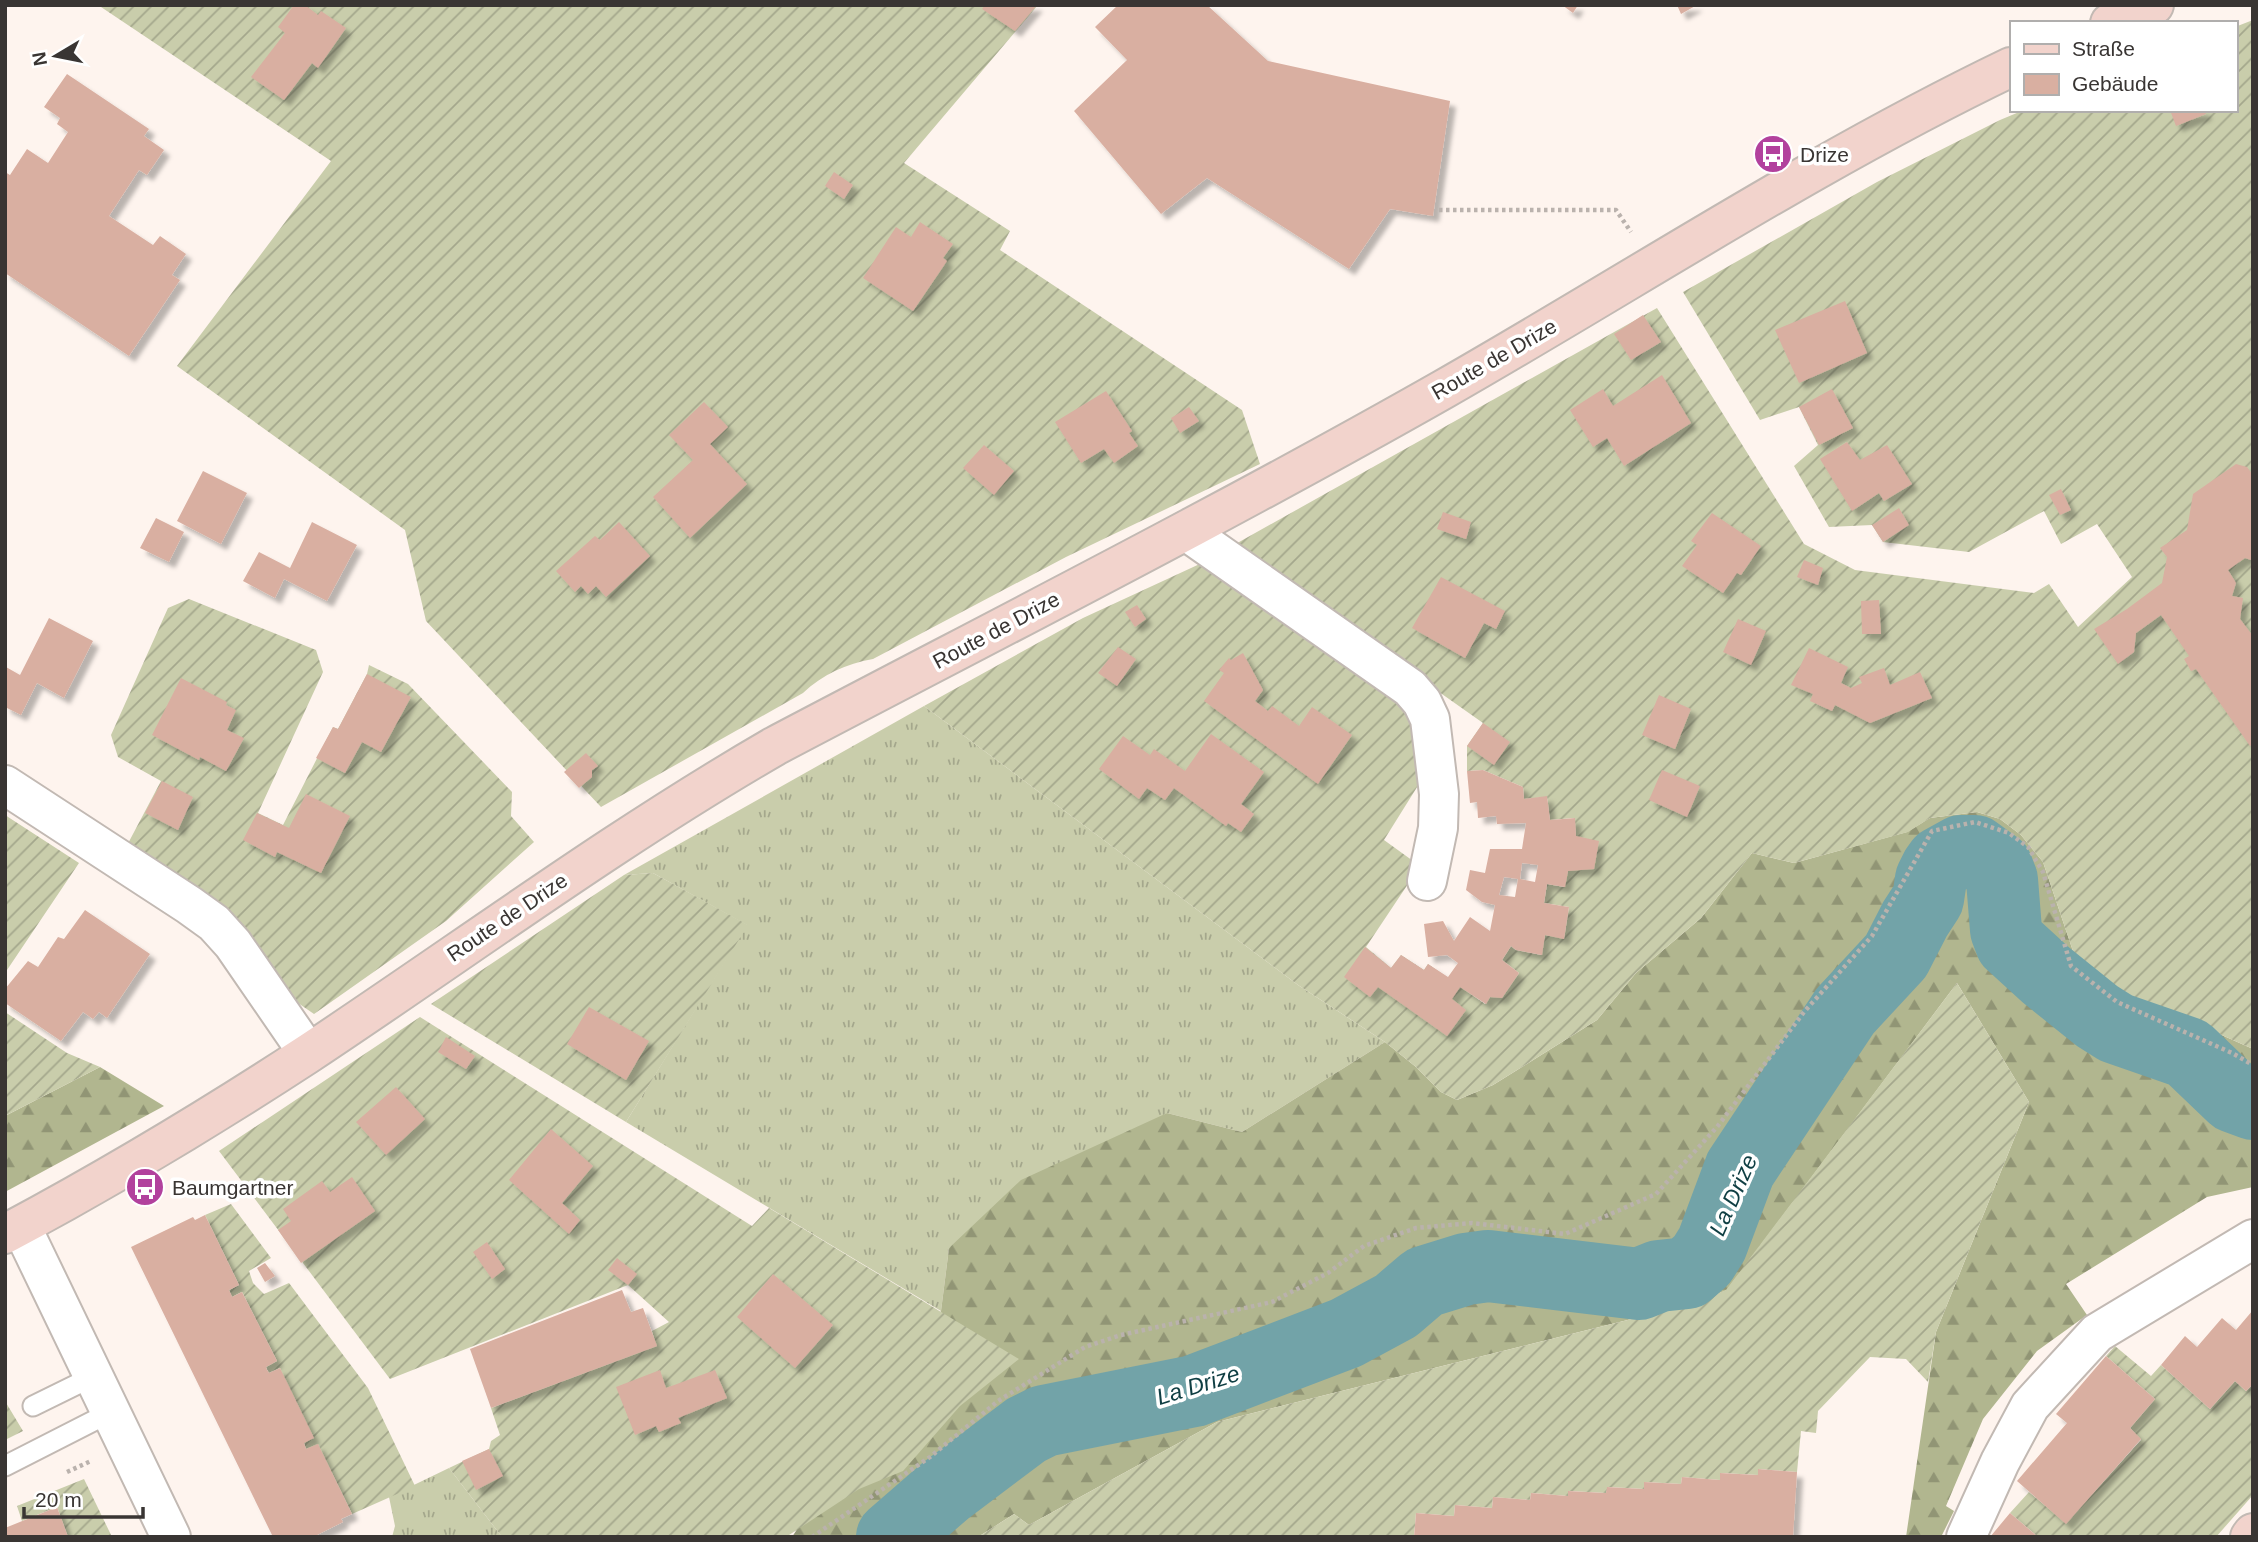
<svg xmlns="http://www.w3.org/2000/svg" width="2258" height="1542" viewBox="0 0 2258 1542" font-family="Helvetica,sans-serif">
<defs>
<pattern id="grass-tufts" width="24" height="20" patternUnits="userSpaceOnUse" patternTransform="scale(1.75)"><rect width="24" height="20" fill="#c9cdab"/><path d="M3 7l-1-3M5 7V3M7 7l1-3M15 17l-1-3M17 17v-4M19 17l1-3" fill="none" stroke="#a4a78c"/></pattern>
<pattern id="forest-firs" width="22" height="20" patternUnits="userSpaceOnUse" patternTransform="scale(1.75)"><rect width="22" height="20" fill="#b1b68f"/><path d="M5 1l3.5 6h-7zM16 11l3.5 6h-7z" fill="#919575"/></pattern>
<pattern id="garden-furrows" width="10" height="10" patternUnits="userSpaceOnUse" patternTransform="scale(1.75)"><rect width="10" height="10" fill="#c9cdab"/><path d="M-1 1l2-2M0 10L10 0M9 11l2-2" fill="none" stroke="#a4a78c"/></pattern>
<filter id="shadow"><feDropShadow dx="6" dy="6" stdDeviation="2" flood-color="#0004"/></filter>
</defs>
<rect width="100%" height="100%" fill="#fef4ee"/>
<path fill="url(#grass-tufts)" d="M924 706 1298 985 1385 1042 1242 1132 1167 1113 949 1248 941 1311 626 1122 747 925 653 873 624 875Z
M449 1468 502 1537H392L395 1526 389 1497Z"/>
<path fill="url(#forest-firs)" d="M1977 812 2000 819 2021 835 2043 862 2076 960 2148 1008 2197 1024 2253 1049V1187L2207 1197 2066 1284 2087 1315 2037 1351 1983 1419 1946 1506 1954 1511 1941 1537H1906L1936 1332 2029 1102 1957 983 1727 1290 1692 1304 1217 1422 1029 1525 1014 1514 978 1537H792L941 1311 949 1248 1021 1180 1167 1113 1242 1132 1385 1042 1416 1067 1441 1092 1457 1100 1493 1085 1597 1020 1636 973 1701 918 1752 853 1794 863 1907 832 1930 818Z
M100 1067 164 1106 5 1192V1116Z"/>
<path fill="url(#garden-furrows)" d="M98 5H1038L904 163 1010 231 1000 250 1242 410 1260 464 1066 557 873 659C846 664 823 674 803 693L601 807 426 621 405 530 177 366 331 161Z
M2253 20V1049L2197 1024 2148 1008 2118 992 2076 960 2043 862 2021 835 2000 819 1977 812 1930 818 1908 832 1794 863 1752 853 1701 918 1636 973 1597 1020 1493 1085 1457 1100 1441 1092 1416 1067 1385 1042 1298 985 924 706 1083 618 1204 562 1409 708 1419 784 1384 840 1420 866 1366 947 1391 968 1401 955 1424 970 1428 964 1485 1004 1490 997H1502L1519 973 1502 960 1511 946 1516 950 1541 955 1545 935 1564 938 1569 907 1544 903 1547 884 1564 887 1576 836 1574 818 1550 820 1547 797 1524 799 1523 787 1483 770 1467 771V746L1483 723 1232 546 1657 308 1804 544 1855 570 2034 593 2049 584 2078 627 2132 577 2097 524 2061 544 2044 511 1969 552 1883 542 1872 525 1829 527 1794 466 1818 445 1799 407 1760 420 1683 292 1877 182 2000 120 2024 110H2235V27Z
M189 599 316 650 323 672 258 813 283 825 333 727 338 729 367 674 369 665 408 684 512 792 511 816 534 842 446 921 314 1014 282 992 124 851 161 781 118 757 111 735 168 608Z
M5 815 79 863 5 973Z
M653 873 748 925 626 1122 431 1004 624 875Z
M1957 983 2029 1102 1936 1332 1928 1382 1906 1359 1870 1357 1818 1411 1816 1433 1801 1431 1797 1472 1759 1469 1758 1475 1721 1473 1720 1480 1682 1477 1681 1484 1644 1482V1489L1608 1487 1606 1493 1569 1491 1568 1496 1531 1493 1530 1500 1493 1497 1492 1508 1455 1505 1454 1516 1416 1513 1414 1537H978L1014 1514 1029 1525 1217 1422 1692 1304 1726 1290Z
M5 1012 67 1053 100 1067 5 1116Z
M420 1017 752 1226 769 1208 1019 1359 960 1406 903 1471 859 1489 786 1537H502L449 1468 489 1449 491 1441 500 1435 491 1408 656 1346 652 1331 669 1322 628 1285 390 1379 219 1151Z
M231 1204 271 1258 249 1271 253 1283 264 1294 289 1283 368 1388 415 1486 352 1514 318 1445 306 1449 280 1368 269 1373 266 1367 277 1361 242 1292 232 1297 229 1290 239 1285 205 1215Z
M2115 1346 2151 1376 2161 1365 2210 1409 2235 1381 2246 1391 2253 1384V1495L2216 1537H2038L2010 1513 2029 1492 2066 1523 2141 1440 2130 1428 2155 1399 2106 1356Z
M5 1401 23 1431 5 1440Z
M84 1479 112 1537H68L57 1507 22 1521 17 1506Z"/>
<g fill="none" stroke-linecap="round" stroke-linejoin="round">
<path stroke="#72a3a8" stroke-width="72" d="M892 1537 945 1491 1026 1430 1044 1421 1194 1391 1346 1333 1396 1306 1424 1282 1466 1269 1488 1266 1639 1284 1659 1276 1687 1273 1702 1260 1712 1244 1740 1169 1845 1011 1896 956 1915 919 1928 899 1931 879 1936 869 1941 862 1961 851H1975L1997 867 2002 880 2006 930 2011 943 2046 975 2097 1016 2116 1028 2188 1053 2234 1097 2253 1104"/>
</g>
<path fill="#d9afa1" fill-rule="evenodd" filter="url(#shadow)" d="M294 5H305L318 15 321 11 346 28 318 68 312 63 284 100 251 77 285 33 278 27Z
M985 5H1037L1015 31 982 9Z
M1118 5H1207L1268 61 1450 101 1433 216 1390 209 1349 269 1207 178 1161 214 1074 111 1127 60 1095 27Z
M1562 5H1578L1573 13Z
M1677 5H1697L1681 14Z
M67 74 149 129 144 136 164 150 147 175 139 170 109 216 153 245 160 236 186 254 172 275 180 280 129 356 5 273V172L10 175 27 149 48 163 68 132 57 124 60 118 44 107Z
M2170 110H2204L2206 114 2176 126Z
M834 172 853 185 844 199 825 186Z
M920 222 953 244 943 258 947 261 913 311 863 278 896 227 911 237Z
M1845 301 1867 353 1799 383 1775 330Z
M1643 315 1661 342 1631 360 1614 334Z
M1662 375 1691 423 1624 466 1607 438 1593 447 1570 410 1603 389 1613 406Z
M1832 389 1853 428 1819 445 1799 407Z
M1106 391 1132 431 1129 433 1138 446 1114 463 1104 449 1081 463 1055 422Z
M704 402 728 427 710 444 747 484 690 538 653 497 693 460 669 435Z
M1189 407 1199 421 1180 433 1171 418Z
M1847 442 1860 460 1887 445 1912 484 1884 501 1879 493 1852 511 1820 459Z
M984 445 1014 471 994 495 963 468Z
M2236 464 2247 467 2253 475V558L2251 560 2245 558 2228 570 2236 583 2232 596 2243 598 2240 619 2253 636V744L2250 746 2196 669 2191 671 2184 659 2189 656 2161 615 2136 633 2134 652 2118 664 2094 629 2127 609 2162 583 2167 557 2160 548 2187 530 2193 494Z
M203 471 247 493 221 544 177 521Z
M2061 489 2071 510 2060 515 2049 495Z
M1899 508 1909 525 1883 542 1872 525Z
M1443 512 1471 522 1466 539 1437 529Z
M1712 513 1761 546 1741 575 1737 573 1723 593 1682 566 1697 545 1691 541Z
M156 518 184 532 169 562 140 548Z
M312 522 357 545 327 601 284 579 275 598 243 581 259 552 290 568Z
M619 522 650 556 606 597 596 586 588 594 581 586 575 592 556 571 595 536 600 540Z
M1804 560 1823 568 1818 585 1797 577Z
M1441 577 1505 611 1496 629 1484 623 1465 658 1412 628Z
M1879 600 1881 634H1862L1861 601Z
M1137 605 1146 619 1135 627 1125 612Z
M49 618 93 641 64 698 37 683 21 715 5 707V670L6 667 20 675Z
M1738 619 1766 631 1751 665 1723 652Z
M1118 647 1136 659 1117 686 1098 673Z
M1809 648 1848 667 1841 683 1851 688 1862 683 1859 677 1884 668 1890 685 1920 672 1932 698 1870 723 1835 705 1832 711 1810 701 1813 694 1791 685Z
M1243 653 1263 690 1255 701 1268 711 1272 706 1299 726 1312 707 1352 735 1318 784 1204 701 1224 673 1219 670 1229 658 1231 660Z
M367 674 411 697 381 752 362 742 345 773 316 758 333 727 338 729Z
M181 678 227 702 226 705 236 710 227 730 244 738 226 771 200 757 199 760 152 735Z
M1659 695 1691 709 1675 749 1642 735Z
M1483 723 1510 742 1494 765 1467 746Z
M1211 734 1264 772 1241 804 1254 814 1241 832 1228 823 1226 826 1174 788 1165 800 1147 788 1139 799 1099 769 1123 736 1150 755 1154 749 1185 771Z
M586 753 598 766 592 770V777L579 788 564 772Z
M1483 770 1523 787 1524 799 1547 796 1550 820 1575 818 1576 836 1599 841 1594 869 1568 871 1565 887 1547 884 1544 903 1569 907 1564 939 1545 935 1542 955 1516 950 1511 946 1502 960 1519 973 1502 998 1490 997 1486 1004 1460 987 1452 999 1466 1010 1447 1036 1378 987 1370 997 1344 977 1365 947 1391 968 1401 955 1424 970 1428 964 1448 977 1458 963 1447 955 1428 957 1424 924 1443 921 1454 941 1470 917 1490 931 1495 905 1482 902 1466 890 1470 870 1485 873 1490 849H1522L1526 823 1497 824 1496 816 1478 818 1477 802 1470 803 1467 771ZM1522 863 1538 865 1535 882 1520 879ZM1504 877 1518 879 1515 897 1499 895Z
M1662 770 1700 786 1687 817 1649 800Z
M162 781 193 797 178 830 145 813Z
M306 794 350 816 321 873 277 852 275 857 243 840 257 813 289 828Z
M85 910 150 954 107 1018 99 1012 93 1019 83 1012 61 1041 5 1003V989L28 961 38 967 58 937 64 939Z
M589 1007 649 1041 626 1080 567 1044Z
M446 1037 475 1056 466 1069 438 1052Z
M396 1087 425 1119 386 1155 356 1122Z
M551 1129 593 1166 562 1203 580 1220 569 1234 509 1180Z
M352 1177 375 1211 301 1263 278 1230 291 1221 283 1209 322 1181 330 1192Z
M205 1215 239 1285 229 1290 232 1297 242 1292 277 1361 266 1367 267 1370 269 1373 280 1368 314 1438 304 1443 306 1449 318 1444 352 1514 341 1519 343 1522 313 1537H273L131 1247 193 1217 195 1220Z
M487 1242 505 1269 492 1279 473 1252Z
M617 1258 637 1274 628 1285 608 1270Z
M265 1263 275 1276 265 1282 257 1268Z
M773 1274 833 1325 795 1368 737 1317Z
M622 1290 631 1312 643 1308 657 1346 491 1408 470 1349Z
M2253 1310V1384L2246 1391 2235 1381 2210 1409 2161 1365 2185 1336 2197 1347 2222 1318 2236 1330Z
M2106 1356 2155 1399 2130 1428 2141 1439 2066 1524 2017 1481 2067 1423 2056 1414Z
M660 1370 666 1388 715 1370 727 1398 678 1418 681 1423 659 1432 656 1426 635 1435 616 1387Z
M489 1449 503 1476 476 1490 462 1461Z
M1758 1469 1797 1472 1793 1537H1414L1416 1513 1454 1516 1455 1505 1492 1508 1493 1497 1530 1500 1531 1493 1568 1496V1491L1606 1493 1607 1487 1644 1489V1482L1681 1484 1682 1477 1720 1480V1473L1758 1475Z
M57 1507 68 1537H5V1528Z
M2010 1513 2038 1537H1990Z"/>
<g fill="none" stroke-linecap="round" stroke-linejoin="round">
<defs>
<path id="lane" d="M33 1406 94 1376
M5 1466 111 1412"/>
<path id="street" d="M1186 531 1410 688 1422 702 1430 719 1439 794 1438 828 1427 881
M5 785 189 905 214 923 233 944 308 1053
M21 1226 171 1537
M1966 1537 2000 1462 2030 1406 2097 1333 2253 1239"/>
<path id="secondary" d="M2110 23 2154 5
M5 1234C108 1179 208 1119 306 1055 463 951 611 841 775 746 999 628 1224 514 1444 389 1633 281 1815 161 2011 67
M2250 1537 2253 1533"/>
</defs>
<use href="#lane" stroke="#c2b9b3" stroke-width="23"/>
<use href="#street" stroke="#c2b9b3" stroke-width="42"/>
<use href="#secondary" stroke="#c2b9b3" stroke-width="42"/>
<path stroke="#bab2ad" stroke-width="4.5" stroke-dasharray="3.5 3.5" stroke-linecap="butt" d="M1439 210H1616L1631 232
M67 1472 91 1461
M812 1537 930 1457 998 1401 1085 1347 1121 1335 1272 1302 1328 1273 1364 1246 1416 1228 1472 1223 1565 1234 1656 1194 1717 1127 1804 1012 1872 936 1932 831 1975 822 2009 833 2028 847 2043 872 2071 966 2117 1002 2232 1053 2253 1065"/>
<use href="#lane" stroke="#fff" stroke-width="19"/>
<use href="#street" stroke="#fff" stroke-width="38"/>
<use href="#secondary" stroke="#f2d3cc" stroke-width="38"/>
</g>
<defs>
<symbol id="bus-disc" viewBox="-11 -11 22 22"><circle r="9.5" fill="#b2419d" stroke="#fff"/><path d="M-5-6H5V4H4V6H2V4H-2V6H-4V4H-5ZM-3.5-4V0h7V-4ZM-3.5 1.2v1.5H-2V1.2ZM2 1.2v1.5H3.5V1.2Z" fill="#fff"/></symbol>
</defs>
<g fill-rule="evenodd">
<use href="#bus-disc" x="1751" y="132" width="44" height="44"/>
<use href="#bus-disc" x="123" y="1165" width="44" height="44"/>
</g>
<g text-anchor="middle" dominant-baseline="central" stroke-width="7" stroke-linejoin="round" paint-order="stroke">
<g font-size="21" fill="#393533" stroke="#fff" text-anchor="start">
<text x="1800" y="154">Drize</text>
<text x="172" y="1187">Baumgartner</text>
</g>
<g font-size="21" fill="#393533" stroke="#fff">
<text transform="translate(1494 359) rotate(-30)">Route de Drize</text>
<text transform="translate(996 630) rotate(-28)">Route de Drize</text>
<text transform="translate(507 917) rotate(-34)">Route de Drize</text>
</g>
<g font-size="23" font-style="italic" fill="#0f3e43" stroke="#fff">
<text transform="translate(1733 1195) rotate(-66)">La Drize</text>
<text transform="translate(1198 1385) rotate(-17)">La Drize</text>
</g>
</g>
<rect width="2258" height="1542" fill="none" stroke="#393533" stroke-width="14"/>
<rect x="2010" y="21" width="228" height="91" fill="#ffffff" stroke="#b0aead" stroke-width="2"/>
<rect x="2024" y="44" width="35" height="10" fill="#f2d3cc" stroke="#b0aead" stroke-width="2"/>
<text x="2072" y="56" font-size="21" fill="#393533">Straße</text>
<rect x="2024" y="74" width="35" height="21" fill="#d9afa1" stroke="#b0aead" stroke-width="2"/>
<text x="2072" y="91" font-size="21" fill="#393533">Gebäude</text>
<g transform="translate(56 56) rotate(260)" stroke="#ffffff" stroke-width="5" paint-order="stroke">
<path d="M0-5L12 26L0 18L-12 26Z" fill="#393533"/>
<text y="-10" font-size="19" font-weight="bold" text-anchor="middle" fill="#393533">N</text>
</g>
<path d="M24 1507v10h119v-10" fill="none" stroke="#393533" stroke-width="3.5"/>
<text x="35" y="1507" font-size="21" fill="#393533" stroke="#ffffff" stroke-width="5" paint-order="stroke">20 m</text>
</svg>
